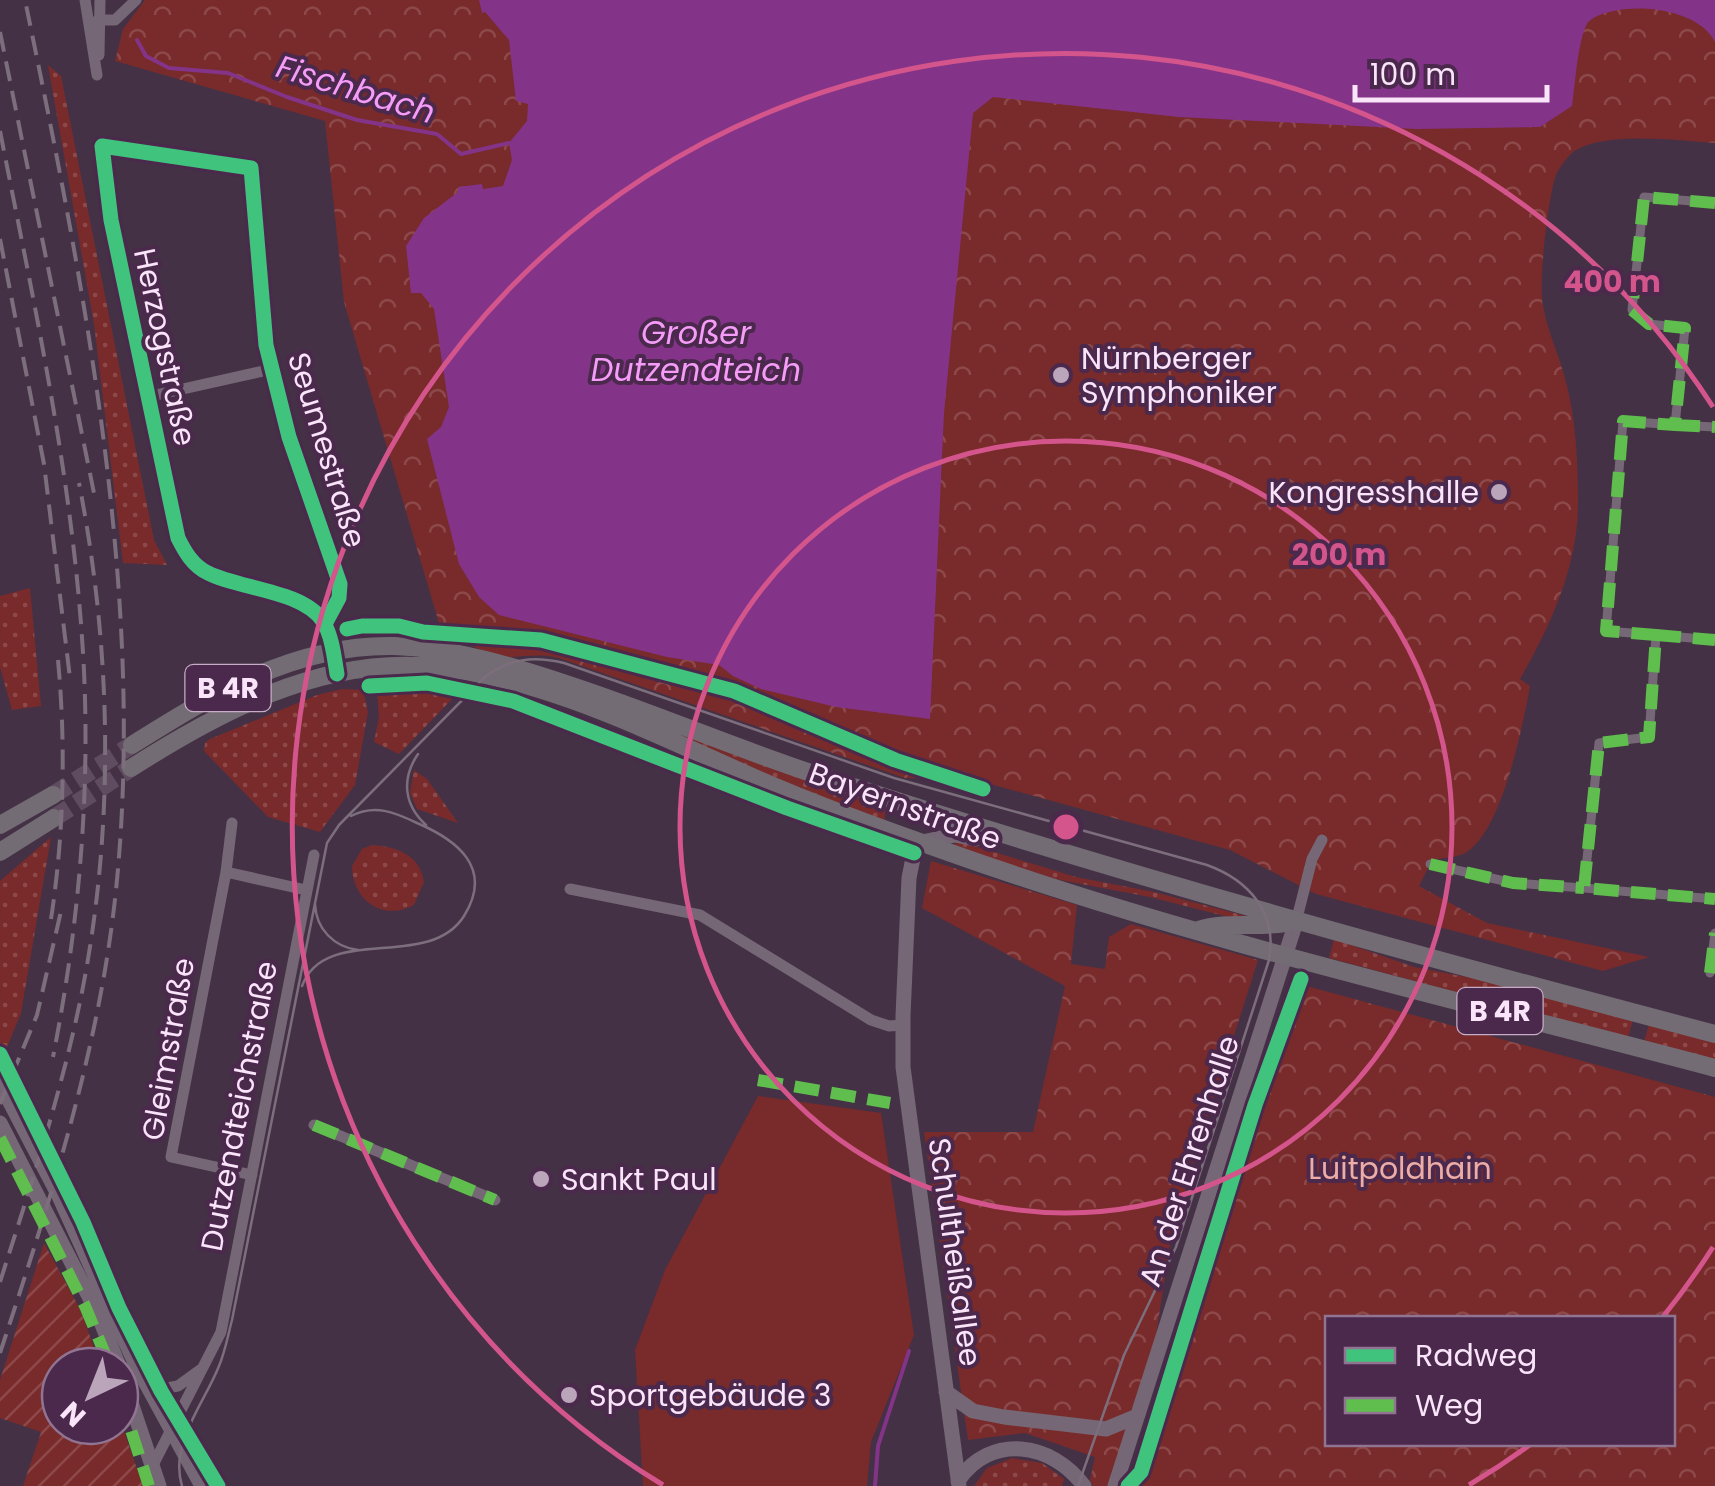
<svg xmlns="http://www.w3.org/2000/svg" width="1715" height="1486" viewBox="0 0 1715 1486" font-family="Poppins,sans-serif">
<defs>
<pattern id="grass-dots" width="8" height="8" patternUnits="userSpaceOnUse" patternTransform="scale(2.5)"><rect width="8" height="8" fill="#792a2a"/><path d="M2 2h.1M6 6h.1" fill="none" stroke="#8d494a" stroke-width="1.8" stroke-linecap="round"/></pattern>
<pattern id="park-crowns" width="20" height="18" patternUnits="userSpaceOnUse" patternTransform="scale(2.5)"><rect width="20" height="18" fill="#792a2a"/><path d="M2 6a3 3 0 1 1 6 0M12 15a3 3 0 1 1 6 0" fill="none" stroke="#8d494a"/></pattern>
<pattern id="garden-furrows" width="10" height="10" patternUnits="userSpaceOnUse" patternTransform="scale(2.5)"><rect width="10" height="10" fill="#792a2a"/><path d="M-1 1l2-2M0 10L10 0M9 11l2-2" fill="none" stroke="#8d494a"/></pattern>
</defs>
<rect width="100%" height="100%" fill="#443145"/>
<path fill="url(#grass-dots)" d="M48 65 61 76 154 540 167 565 123 563 94 324Z
M30 588 41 706 12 710 0 667V596Z
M398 687 447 690 454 697 399 754 374 742 379 717 377 692Z
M342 689 363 690 368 712 355 785 320 832 268 817 204 751 205 743 210 739 317 695Z
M604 703 886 805 884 824 846 811Z
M414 770 427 779 458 823 417 809 410 793Z
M51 837 21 1013 3 1057 0 1046V881Z
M958 841 1076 877 1154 892 1250 917 1244 921 1150 897 1055 879 952 846Z
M372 845C398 847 420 855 424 882L414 905C383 922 352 900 352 866L362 849Z
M1334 939 1414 967 1514 986 1633 1019 1628 1038 1329 958Z
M1649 1024 1715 1042V1061L1644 1042Z
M1012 1458 1042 1463 1064 1479 1062 1486H974L987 1468Z"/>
<path fill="url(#park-crowns)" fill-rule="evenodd" d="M145 0H1715V143C1679 141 1603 130 1572 153 1566 158 1557 171 1555 178 1548 200 1538 285 1543 306 1548 334 1561 359 1567 386 1576 422 1578 463 1578 500 1579 564 1551 625 1520 679L1530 686C1523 725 1501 837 1463 854 1454 858 1441 858 1432 860L1419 886 1487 923 1649 957 1603 971 1316 894 1230 850 972 779 905 778 559 658C542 654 529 656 511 657 490 658 453 638 439 623L344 302 325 121 115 61 123 29Z
M931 861 1077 905 1071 964 1105 969 1109 937 1131 924 1258 960 1172 1231 1156 1335 1109 1486H1093L1090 1480 1095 1457 1025 1433 968 1440 924 1132H1033L1065 986 922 908Z
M1299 984 1715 1097V1486H1134L1145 1478 1249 1145 1232 1139 1253 1091 1286 990ZM1328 1318H1672V1444H1328Z"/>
<path fill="url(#garden-furrows)" d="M44 1243 80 1309 101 1366H60V1426H120V1420L143 1486H23L41 1432 0 1418V1380Z"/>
<path fill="#792a2a" d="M758 1096 881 1113 914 1335 871 1442 867 1486H643L635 1350 665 1270Z"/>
<path fill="#843488" d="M479 0H1715V42C1696 4 1614 0 1588 22 1578 37 1575 86 1572 106L1540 127 1416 129 1179 117 993 97 973 113 944 413 930 719 836 707 761 689 733 676 719 665 667 657 499 615 479 597 459 564 427 439 441 427 449 407 434 309 421 293H411L406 246 424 218 458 192V187L482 184 483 189 503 186 512 160 509 143 527 121 528 104 516 101 509 40 485 12 482 13Z"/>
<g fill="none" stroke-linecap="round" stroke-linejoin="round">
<path stroke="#843488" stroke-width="4" d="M137 40 146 56 169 68 228 73 287 97 357 120 437 134 461 154 509 143
M875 1486 878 1446 909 1351"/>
<path stroke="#5f4c60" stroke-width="18" stroke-dasharray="18 9" stroke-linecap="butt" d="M53 795 132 745
M54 818 131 768"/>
<path stroke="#756775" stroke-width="9" d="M1715 203 1644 197 1632 310 1649 324 1685 328 1675 425 1623 421 1606 631 1656 635 1649 737 1599 743 1584 888 1715 899
M1675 425 1715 427
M1656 635 1715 640
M1430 864 1513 883 1584 888
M1710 973 1715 933"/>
<path stroke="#756775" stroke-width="11" d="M85 0 97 75
M98 20H115L136 0
M99 55 100 0
M147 397 272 369
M325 624 339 598 340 584 289 437 266 345 251 168 102 146 111 220 178 538C185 552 193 566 208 573 239 589 302 590 323 621 332 636 334 656 337 674
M226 872 232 823
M570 889 700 915 871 1020 889 1026 902 1025
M1296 922 1312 859 1322 840
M314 1125 495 1200
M252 1175 171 1157 226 872 306 890
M149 1391 178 1386 200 1370
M152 1467 221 1332 314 855"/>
<path stroke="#756775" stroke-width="15" d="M0 1083 58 1194 136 1365 202 1486
M0 1123 96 1310 119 1366
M120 1370 159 1486
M946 1392 973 1411 1004 1417 1106 1429 1135 1417
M958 1481C990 1433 1052 1442 1084 1486
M959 1486 903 1067V1016L909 878 914 853 922 842 955 835 975 839 997 833
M1115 1486 1296 922"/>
<path stroke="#736c74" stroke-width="18" d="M132 745C213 694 295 644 394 646 455 648 515 667 572 686 660 715 744 752 832 780 1124 875 1418 956 1715 1034
M131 768C217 713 314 661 419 666 533 671 657 735 759 780 821 807 885 830 948 852 1198 941 1459 1000 1715 1068
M0 825 53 795
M0 852 54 818
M1198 930C1227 921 1255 928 1285 923"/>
<path stroke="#7c6e7c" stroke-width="2.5" d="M418 754C401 779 404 805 426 825
M315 904C316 929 334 947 358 950
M302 986C325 923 429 972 464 916 494 868 457 840 417 823 394 812 375 804 351 816
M182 1486C169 1444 204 1404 219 1366 225 1352 228 1335 232 1320L327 843 339 825 486 676C511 658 534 656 564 663L894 778 1207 865C1248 880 1278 912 1269 960L1176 1247 1124 1355 1078 1486"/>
<path stroke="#7c6e7c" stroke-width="4" stroke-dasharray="20 10" stroke-linecap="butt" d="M0 32 95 498
M0 131C35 309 75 488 84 671 90 800 78 930 53 1057
M0 239 44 464 70 678
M51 919C64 834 66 745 58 660
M0 1104 37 1015 62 907
M0 1282C30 1188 61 1094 81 997 115 829 112 651 79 483
M0 1353C52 1195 104 1035 118 869 143 583 83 280 25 0"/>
<path stroke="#5fbe4e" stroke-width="12" stroke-dasharray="25 12" stroke-linecap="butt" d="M1715 203 1644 197 1632 310 1649 324 1685 328 1675 425 1623 421 1606 631 1656 635 1649 737 1599 743 1584 888 1715 899
M1675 425 1715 427
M1656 635 1715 640
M1430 864 1513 883 1584 888
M1710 973 1715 933
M758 1080 890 1103
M314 1125 495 1200
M0 1138 85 1306 110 1366
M120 1396 149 1486"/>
<defs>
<path id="cycleway" d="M325 624 339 598 340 584 289 437 266 345 251 168 102 146 111 220 178 538C185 552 193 566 208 573 239 589 302 590 323 621 332 636 334 656 337 674
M347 629 362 626H399L423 632 541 640 734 691 895 760 983 789
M369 686 427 683 513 701 787 808 914 853
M0 1054 83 1222 119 1308 161 1391 218 1486
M1128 1486 1141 1472 1255 1105 1301 979"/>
</defs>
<use href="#cycleway" stroke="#4b294d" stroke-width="21"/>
<use href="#cycleway" stroke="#40c37c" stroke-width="15"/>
</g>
<g fill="none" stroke="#d3558b" stroke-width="5">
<circle cx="1066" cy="827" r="386"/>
<path d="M1713 1247A772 772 0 0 1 1662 1318M1531 1444A772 772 0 0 1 1469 1485M663 1485A772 772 0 1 1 1713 407"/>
</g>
<g fill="#baa5bb" stroke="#4b294d" stroke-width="4">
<circle cx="1061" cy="375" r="10"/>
<circle cx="1499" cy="492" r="10"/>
<circle cx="541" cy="1179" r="10"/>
<circle cx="569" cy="1395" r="10"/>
</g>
<g text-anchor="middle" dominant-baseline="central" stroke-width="8" stroke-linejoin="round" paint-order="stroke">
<g fill="#4b294d" stroke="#c6acc6" stroke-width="2.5">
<rect x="185.5" y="665" width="85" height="46" rx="8"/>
<rect x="1457.5" y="988" width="85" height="46" rx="8"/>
</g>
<g font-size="28" font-weight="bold" fill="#fae4fa">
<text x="228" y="688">B 4R</text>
<text x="1500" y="1011">B 4R</text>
</g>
<g font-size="30" fill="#fae4fa" stroke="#4b294d">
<text transform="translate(165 347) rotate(78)">Herzogstraße</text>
<text transform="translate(327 450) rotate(73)">Seumestraße</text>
<text transform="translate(905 806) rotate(20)">Bayernstraße</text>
<text transform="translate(168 1049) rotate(-80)">Gleimstraße</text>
<text transform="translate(239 1106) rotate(-79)">Dutzendteichstraße</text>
<text transform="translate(1189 1161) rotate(-72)">An der Ehrenhalle</text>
<text transform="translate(955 1252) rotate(82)">Schultheißallee</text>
</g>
<g font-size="30" fill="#fae4fa" stroke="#4b294d" text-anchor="start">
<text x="1081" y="358">Nürnberger<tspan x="1081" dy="34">Symphoniker</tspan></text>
<text x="1479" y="492" text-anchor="end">Kongresshalle</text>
<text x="561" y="1179">Sankt Paul</text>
<text x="589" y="1395">Sportgebäude 3</text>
</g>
<g font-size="30" fill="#edaca5" stroke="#4b294d">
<text x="1400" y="1168">Luitpoldhain</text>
</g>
<g font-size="32" font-style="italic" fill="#f49cf8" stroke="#4b294d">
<text transform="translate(356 89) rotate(17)">Fischbach</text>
<text x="696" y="332">Großer<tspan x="696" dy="37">Dutzendteich</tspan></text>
</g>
</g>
<circle cx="1066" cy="827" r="15" fill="#d3558b" stroke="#4b294d" stroke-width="5"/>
<g font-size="30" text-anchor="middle" font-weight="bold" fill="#d3558b" stroke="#4b294d" stroke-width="8" stroke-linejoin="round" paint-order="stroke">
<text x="1612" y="292">400 m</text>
<text x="1339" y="565">200 m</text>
</g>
<rect x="1325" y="1316" width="350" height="130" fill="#4b294d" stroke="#917492" stroke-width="2.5"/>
<rect x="1345" y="1348" width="50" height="15" fill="#40c37c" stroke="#917492" stroke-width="2.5"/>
<text x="1415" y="1366" font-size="30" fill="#fae4fa">Radweg</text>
<rect x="1345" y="1398" width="50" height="15" fill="#5fbe4e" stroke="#917492" stroke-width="2.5"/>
<text x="1415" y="1416" font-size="30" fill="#fae4fa">Weg</text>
<g transform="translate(90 1396) rotate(223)"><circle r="48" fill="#4b294d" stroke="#917492" stroke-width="2.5"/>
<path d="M0-8L18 38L0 25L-18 38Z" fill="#baa5bb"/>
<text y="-15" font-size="28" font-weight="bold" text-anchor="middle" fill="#fae4fa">N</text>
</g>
<path d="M1355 85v15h192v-15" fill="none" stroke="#fae4fa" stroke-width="5"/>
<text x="1370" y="85" font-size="30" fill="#fae4fa" stroke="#4b294d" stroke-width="8" paint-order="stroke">100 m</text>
</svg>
